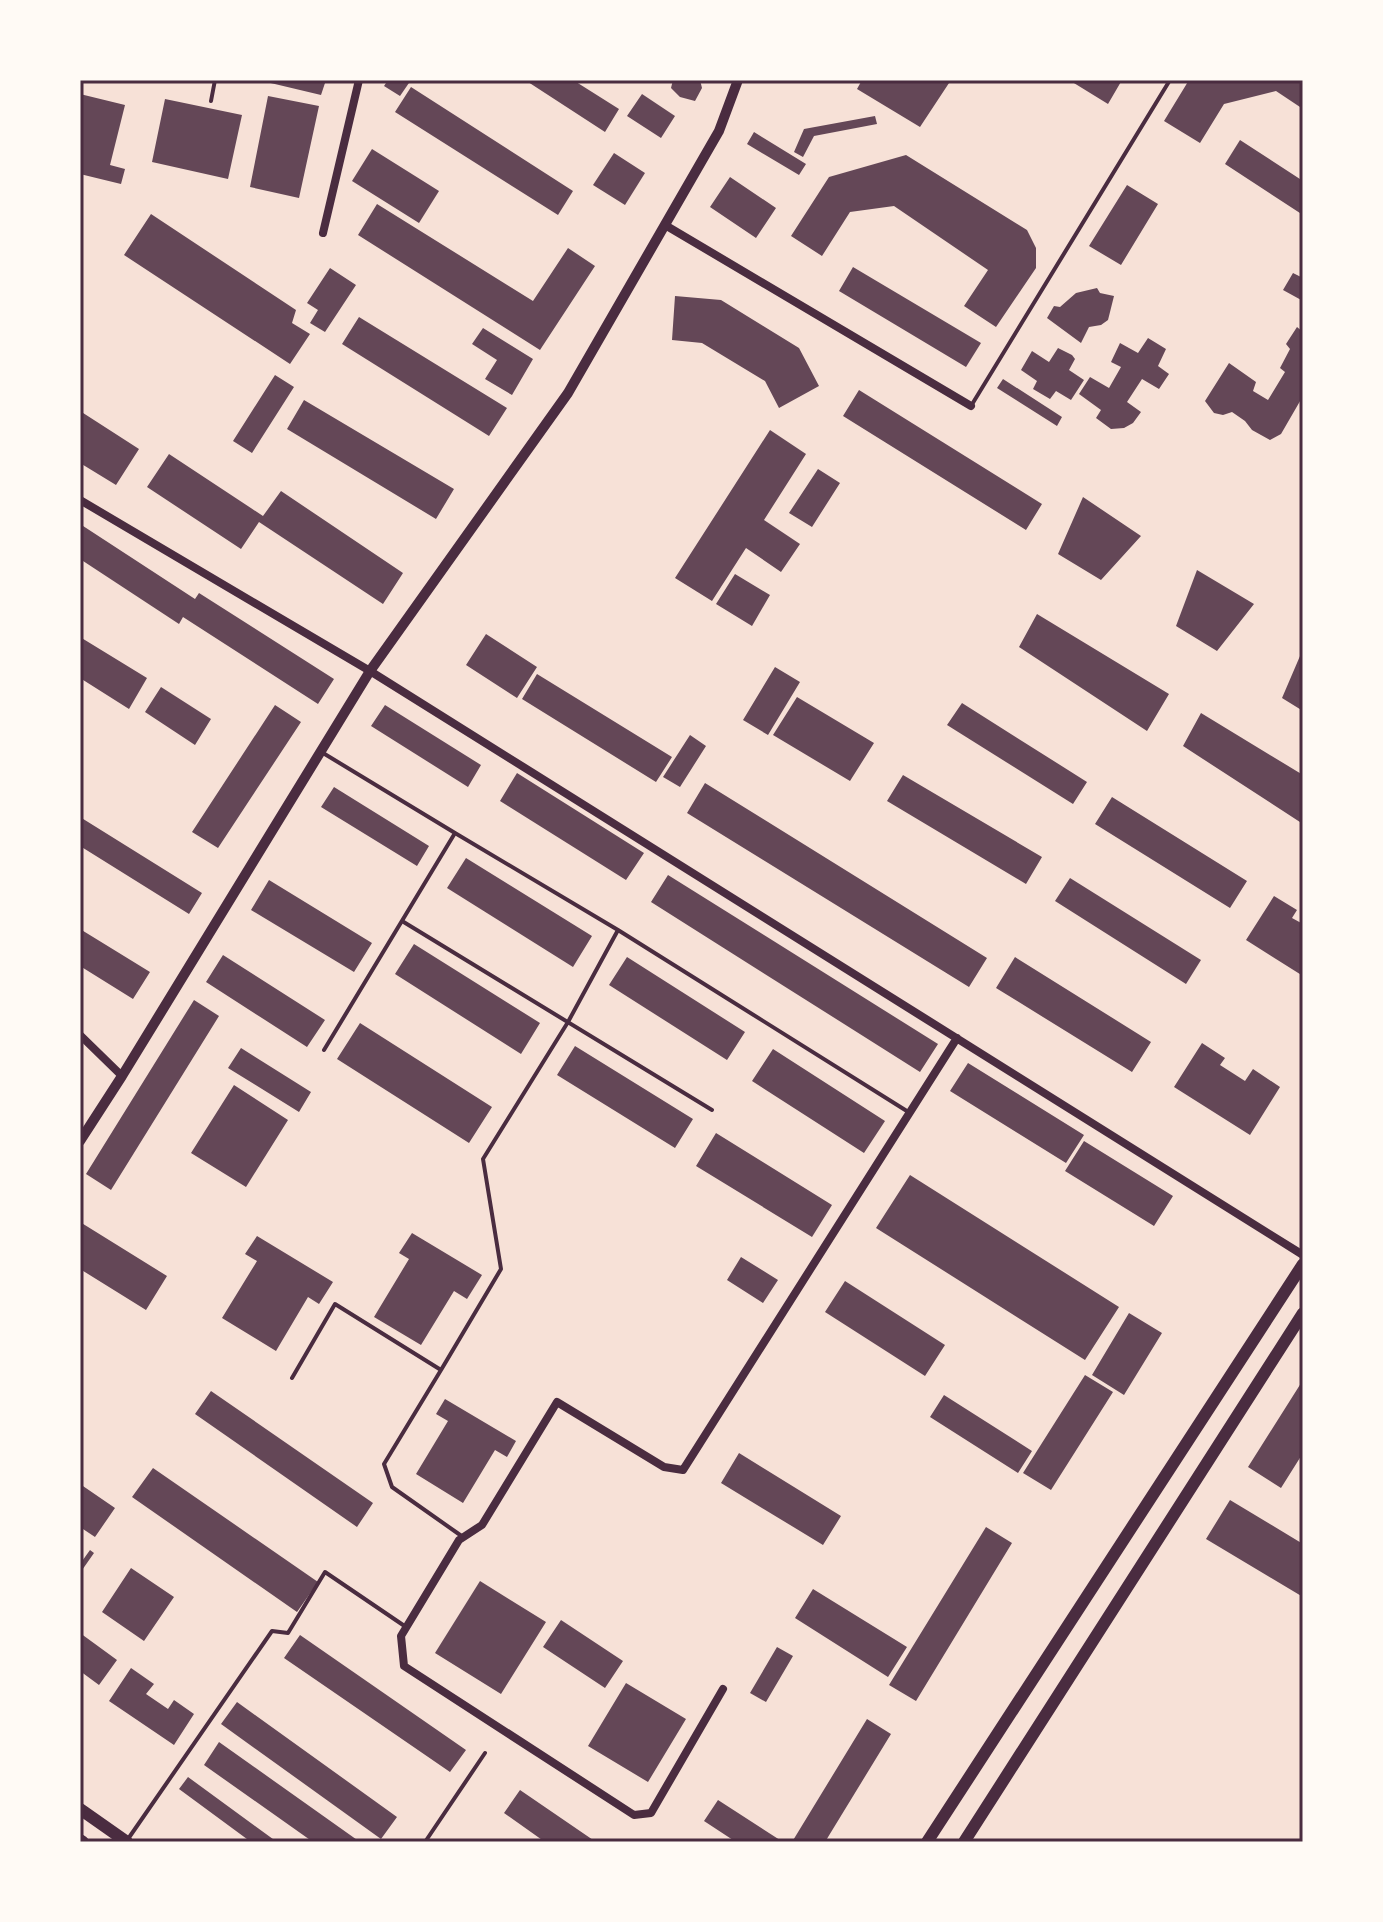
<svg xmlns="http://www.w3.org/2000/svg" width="1383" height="1922" viewBox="0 0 1383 1922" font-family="'Exo 2',sans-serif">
<rect width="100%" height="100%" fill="#f7e1d7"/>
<path fill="#644757" d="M258 80H326L321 95Z
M388 80H411L400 96 384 86Z
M525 80H573L619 109 605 132Z
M673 80H700L702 88 695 101 680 97 671 88Z
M862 80H951L920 127 857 89Z
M1069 80H1122L1108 104Z
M1189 80H1303V109L1276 91 1224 104 1200 143 1164 121Z
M411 87 573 191 558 215 395 112Z
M80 94 125 105 110 165 125 169 121 184 80 174Z
M642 94 675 116 661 138 627 116Z
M268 96 319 106 299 198 250 187Z
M165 99 242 115 228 179 152 162Z
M875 116 877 124 814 136 803 157 794 152 804 129Z
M754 132 806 164 799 175 747 144Z
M1240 140 1303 181V215L1225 164Z
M372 149 439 191 419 223 352 181Z
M614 153 645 173 625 205 593 185Z
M906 155 1027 230 1036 248V268L996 327 964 306 988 270 894 206 850 212 822 256 791 236 829 177Z
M730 177 776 208 756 238 710 207Z
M1127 185 1158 204 1121 265 1089 246Z
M377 204 533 301 568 248 595 266 540 350 358 235Z
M151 214 296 310 292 323 310 334 290 364 124 255Z
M853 267 981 343 966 367 839 291Z
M330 268 356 285 325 332 310 323 318 310 307 303Z
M1293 273 1303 278V301L1283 290Z
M1097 288 1100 293 1114 296 1108 320 1101 325 1089 327 1081 343 1047 318 1054 306 1060 307 1076 293Z
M675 296 721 300 799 348 819 386 779 408 765 381 702 343 672 340Z
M359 317 507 408 489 436 342 344Z
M1297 327 1303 332V396L1281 434 1270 440 1252 430 1245 421 1232 412 1223 415 1214 413 1205 401 1229 363 1256 382 1253 391 1268 400 1285 372 1280 368 1290 349 1286 344Z
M483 328 533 359 512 395 485 379 497 360 472 344Z
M1148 338 1166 349 1158 366 1169 374 1159 389 1142 379 1127 402 1141 412 1133 423 1124 428 1111 429 1096 418 1101 410 1079 394 1090 377 1109 388 1121 367 1111 362 1120 343 1138 353Z
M1058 348 1072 355 1075 359 1069 370 1084 380 1071 400 1056 391 1050 399 1033 389 1037 381 1021 370 1032 351 1049 362Z
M275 375 294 387 252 453 233 441Z
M1003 379 1062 417 1057 426 997 388Z
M859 390 1042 504 1026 530 843 416Z
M304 400 454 489 436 519 287 429Z
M80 411 139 449 116 485 80 463Z
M770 430 806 454 764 520 800 544 781 572 746 548 712 601 675 578Z
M169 454 263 516 281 491 403 573 383 604 259 522 241 549 147 487Z
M818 469 840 483 812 527 789 513Z
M1083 497 1141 536 1101 580 1058 554Z
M80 524 195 599 199 593 334 679 318 704 183 617 179 624 80 559Z
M1197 570 1254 604 1217 651 1176 626Z
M735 574 770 595 752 626 716 604Z
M1037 614 1169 694 1147 731 1019 647Z
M486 634 537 667 517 698 466 665Z
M80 637 147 678 129 709 80 678Z
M1303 649V711L1282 698Z
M775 667 800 682 768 735 743 720Z
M537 674 672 757 656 782 522 699Z
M161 687 211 719 195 745 145 712Z
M797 697 874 743 850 781 773 735Z
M962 703 1087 782 1073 804 947 725Z
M275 705 301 722 218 848 192 832Z
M385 705 481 765 468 787 371 726Z
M1201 713 1303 775V824L1183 746Z
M690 735 706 746 680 787 663 777Z
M517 773 644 853 626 880 500 801Z
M903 775 1042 857 1026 884 887 801Z
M705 783 987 958 969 987 687 813Z
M334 787 429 846 417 866 321 807Z
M1112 797 1247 881 1230 908 1095 824Z
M80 817 202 893 189 914 80 846Z
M466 858 592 936 573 967 447 888Z
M668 875 938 1044 920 1072 651 902Z
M1070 878 1201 960 1186 984 1055 901Z
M269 880 372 943 354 972 251 910Z
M1274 896 1297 910 1292 918 1303 924V976L1246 940Z
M80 929 150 972 133 999 80 966Z
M414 944 540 1023 521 1054 395 974Z
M223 955 325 1020 307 1047 206 982Z
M627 957 745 1032 727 1060 609 985Z
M1015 957 1151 1042 1132 1072 996 988Z
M194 1000 219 1016 111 1190 86 1174Z
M360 1023 492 1107 469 1143 337 1059Z
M1202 1043 1225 1058 1220 1065 1245 1081 1253 1069 1280 1087 1250 1135 1174 1087Z
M575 1046 693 1119 675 1148 557 1075Z
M241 1048 311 1092 299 1112 228 1068Z
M773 1049 885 1121 864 1153 752 1081Z
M968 1063 1084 1135 1066 1163 950 1091Z
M234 1085 288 1120 246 1187 191 1153Z
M716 1133 832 1205 812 1237 696 1166Z
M1084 1141 1173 1196 1154 1226 1065 1171Z
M910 1175 1119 1307 1085 1360 876 1228Z
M80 1222 167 1276 146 1310 80 1269Z
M412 1233 482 1275 467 1299 454 1291 421 1345 374 1317 409 1259 399 1253Z
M257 1236 333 1282 319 1304 308 1297 276 1351 222 1318 257 1261 245 1254Z
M741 1257 778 1280 763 1303 727 1280Z
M845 1281 945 1345 925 1376 825 1312Z
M1129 1313 1162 1333 1124 1395 1092 1375Z
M1085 1375 1113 1392 1051 1490 1023 1473Z
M1303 1380V1453L1281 1488 1248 1467Z
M211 1391 373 1503 357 1527 195 1414Z
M944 1395 1032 1451 1018 1473 930 1417Z
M445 1399 516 1441 507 1457 495 1450 463 1503 416 1474 448 1421 436 1414Z
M739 1453 841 1516 823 1545 721 1483Z
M153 1468 318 1582 297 1612 132 1497Z
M80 1484 115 1508 95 1537 80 1527Z
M1230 1500 1303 1544V1597L1206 1539Z
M986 1527 1012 1543 916 1701 889 1685Z
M90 1550 94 1553 80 1573V1564Z
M131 1568 174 1597 144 1641 102 1612Z
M480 1581 546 1622 501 1694 435 1653Z
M813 1589 907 1647 888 1677 795 1618Z
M561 1620 623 1661 605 1688 543 1647Z
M80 1633 117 1660 99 1685 80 1671Z
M300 1635 466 1750 450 1772 284 1658Z
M777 1647 793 1656 766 1702 750 1693Z
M131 1668 154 1684 146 1694 168 1709 174 1700 194 1714 174 1745 109 1701Z
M626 1683 686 1719 648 1782 588 1746Z
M237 1702 397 1817 381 1839 221 1724Z
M867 1719 891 1734 825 1842H792Z
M219 1742 360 1842H313L204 1765Z
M188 1777 277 1842H251L179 1789Z
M520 1790 596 1842H545L504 1813Z
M718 1800 783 1842H736L704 1821Z"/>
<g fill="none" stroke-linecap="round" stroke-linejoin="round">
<path stroke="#4a2c40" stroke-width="4" d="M211 101 215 80
M971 406 1170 80
M323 753 455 833 324 1050
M455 833 618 930 910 1113
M402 921 712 1110
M441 1370 501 1269 483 1159 568 1022 618 930
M292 1378 335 1304 441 1370 384 1464 392 1487 463 1537
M128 1839 272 1631 288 1633 325 1572 406 1627
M425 1842 485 1753"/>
<path stroke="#4a2c40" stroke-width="8" d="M665 225 971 406
M323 233 359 80
M80 500 370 671 1303 1255
M80 1035 122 1076
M723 1689 651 1813 634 1815 404 1666 401 1636 459 1540 482 1525 557 1402 664 1467 683 1470 957 1038"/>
<path stroke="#4a2c40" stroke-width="10" d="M80 1141 122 1076 370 671 568 393 719 131 738 80"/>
<path stroke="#4a2c40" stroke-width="12" d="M80 1809 127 1842
M80 1840 83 1842
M927 1842 1303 1264
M964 1842 1303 1313"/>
</g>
<rect width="1383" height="1922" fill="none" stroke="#fffaf5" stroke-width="164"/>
<rect x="82" y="82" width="1219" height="1758" fill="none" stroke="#4a2c40" stroke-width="3"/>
</svg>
